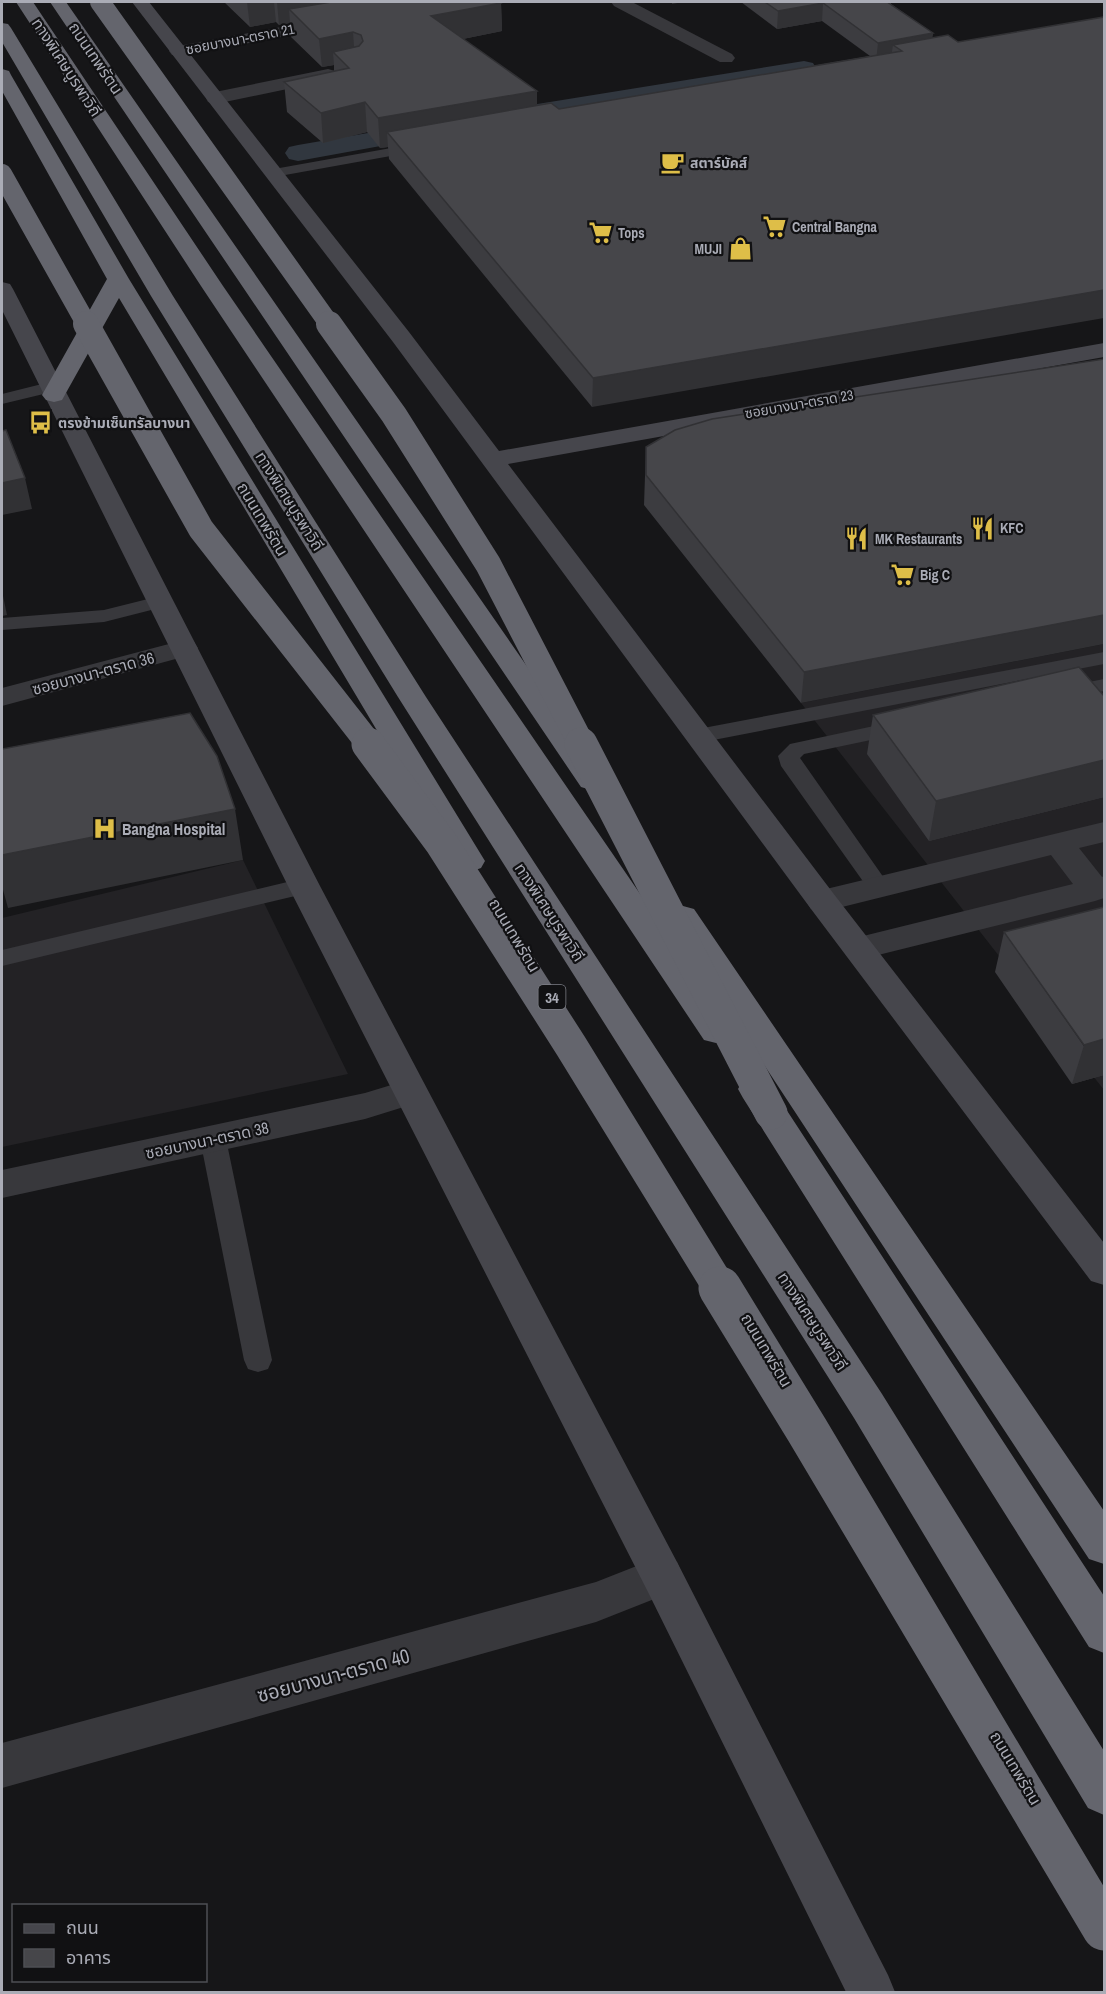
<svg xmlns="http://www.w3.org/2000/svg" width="1106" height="1994" viewBox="0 0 1106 1994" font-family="'Archivo Narrow','Noto Sans Thai',sans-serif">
<rect width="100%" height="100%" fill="#161618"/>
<path fill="#232225" d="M1104 644V1090L801 703Z
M243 860 348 1074 2 1147V918Z"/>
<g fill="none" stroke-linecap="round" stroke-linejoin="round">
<path fill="#31373f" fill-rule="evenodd" d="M804 61 813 63 816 68 813 73 501 126 492 123 488 118 492 113 501 110Z
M432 122 441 125 445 130 441 135 298 161 289 159 285 153 289 147 298 145Z"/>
<path fill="#38383c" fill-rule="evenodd" d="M419 143 426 147 424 150 274 177 267 173 274 169Z
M50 382 56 383 59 387 56 391 2 404V394Z
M160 596 167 598 170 602 167 606 104 622 2 630V618L104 610Z
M1104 652V664L698 743 691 741 687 736 691 731 698 729Z
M1104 679V691L1066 699 1059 698 1056 693 1059 688Z
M902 720 909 722 912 727 909 732 804 754 800 758 891 888 888 894 880 896 872 894 781 766 778 756 790 744Z
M304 878 312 880 315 886 312 892 2 966V950Z
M213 1129 222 1132 226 1139 272 1360 268 1369 258 1372 248 1369 244 1360 200 1139 204 1132Z"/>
<path fill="#38383c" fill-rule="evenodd" d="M611 2H632L732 54 735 58 732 62H720L614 6Z
M336 17 342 18 345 22 342 26 178 56 172 55 169 51 172 47 178 46Z
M328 69 335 71 337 75 335 79 215 104 208 102 206 98 208 94 215 92Z
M184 640 194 642 198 648 194 654 2 706V688Z
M1104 822V842L1079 848 1102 877 1104 876V898L1095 901 858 960 847 956 842 948 847 940 1073 884 1051 855 822 912 811 909 806 901 811 893 822 890Z
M411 1079 423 1083 428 1092 423 1101 365 1119 2 1198V1170L365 1093Z
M662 1556 677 1562 683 1576 677 1590 596 1622 2 1788V1743L596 1582Z"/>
<path fill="#46464c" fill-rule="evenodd" d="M132 2H149L409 332 499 451 1104 343V357L508 464 833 893 1104 1243V1285L1091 1281 811 909 393 342Z
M2 282 10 284 13 289 320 886 677 1562 888 1975 895 1992H846L647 1590 288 886 2 310Z"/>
<path fill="#64656d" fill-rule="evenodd" d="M16 2H33L223 286 728 1022 733 1031 728 1040 716 1043 704 1040 201 286Z
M50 2H66L601 773 606 780 601 787 591 790 581 787Z
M2 23 8 24 11 28 173 296 426 697 882 1394 1104 1751V1815L1088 1808 854 1418 398 697 151 296 2 42Z
M2 69 9 71 11 75 129 279 485 861 481 868 470 872 459 868 119 298 62 400 54 402 46 400 42 395 107 279 2 91Z
M683 906 694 909 1104 1511V1564L1089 1559 672 925 667 917 672 909Z
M755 1076 767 1080 1104 1596V1653L1089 1647 743 1098 738 1089 743 1080Z"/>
<path stroke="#64656d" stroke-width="20" d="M100 2 330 325
M2 174 87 325"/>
<path stroke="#64656d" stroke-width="26" d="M86 324 201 529 370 745
M329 324 394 415 488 564 582 745"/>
<path stroke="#64656d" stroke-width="33" d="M368 744 442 844 571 1046 721 1290
M581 744 771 1113"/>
<path stroke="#64656d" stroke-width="43" d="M720 1288 807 1430 1104 1929"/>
</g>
<path fill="#3c3c40" d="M224 2H500L501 3 502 31 463 39 537 91V106L559 109 870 56 822 21 777 29 741 2H891V4L933 33 932 38 592 407 389 159 388 147 380 148 367 132 323 143 287 112 284 82 334 71V65L322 67 291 37 290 23 279 25 276 22 250 27Z
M1104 359 801 703 644 505 646 447Z
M1104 696V797L929 841 867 754 873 715Z
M1004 932 1104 1075 1072 1084 995 972Z"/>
<path fill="#313134" d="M247 2H274L276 22 250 27Z
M277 2H408L289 9 290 23 279 25Z
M672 2H683L672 4Z
M501 3 502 31 433 45 431 16Z
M823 3 822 21 777 29 778 11Z
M353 32 355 61 333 52 334 65 322 67 319 39Z
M933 33 930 51H902L893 45 891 58 876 61 878 43Z
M537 91V120L387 132 388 147 380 148 378 118Z
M365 102 367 132 323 143 321 113Z
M1104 290V318L592 407 593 378Z
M25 478 32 509 2 515V483Z
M2 591 7 615 2 616Z
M1104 615V644L801 703 804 672Z
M1104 760V797L929 841 936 801Z
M235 809 243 860 8 908 2 886V855Z
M1104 1039V1075L1072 1084 1084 1045Z"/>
<path fill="#46464a" stroke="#313134" stroke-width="1.5" d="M331 2H500L501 3 431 16 537 91 378 118 365 102 321 113 284 82 349 68 333 52 359 46 363 41 361 35 353 32 319 39 289 9Z
M765 2H887L933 33 878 43 823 3 778 11Z
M1104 17V290L593 378 387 132 551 103 559 109 902 51 893 45 948 35 958 42Z
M1104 359V615L804 672 646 475V447L675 430 712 419Z
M6 430 25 478 2 483V431Z
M1079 667 1104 696V760L936 801 873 715Z
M190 713 217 756 235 809 2 855V749Z
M1104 907V1039L1084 1045 1004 932Z"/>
<defs>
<symbol id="cafe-bare" viewBox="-9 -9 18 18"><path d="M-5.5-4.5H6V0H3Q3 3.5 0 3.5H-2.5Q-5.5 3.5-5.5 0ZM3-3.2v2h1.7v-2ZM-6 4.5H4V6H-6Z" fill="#debe48" stroke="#111113" stroke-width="2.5" paint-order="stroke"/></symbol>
<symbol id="supermarket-bare" viewBox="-9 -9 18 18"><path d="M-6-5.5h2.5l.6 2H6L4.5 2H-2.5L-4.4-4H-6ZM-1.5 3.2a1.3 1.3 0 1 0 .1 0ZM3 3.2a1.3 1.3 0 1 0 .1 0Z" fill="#debe48" stroke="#111113" stroke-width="2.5" paint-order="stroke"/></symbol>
<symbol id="shop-bare" viewBox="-9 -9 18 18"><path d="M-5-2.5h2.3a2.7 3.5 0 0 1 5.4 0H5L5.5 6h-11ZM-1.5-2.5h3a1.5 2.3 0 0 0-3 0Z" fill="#debe48" stroke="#111113" stroke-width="2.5" paint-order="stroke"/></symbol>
<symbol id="bus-bare" viewBox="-9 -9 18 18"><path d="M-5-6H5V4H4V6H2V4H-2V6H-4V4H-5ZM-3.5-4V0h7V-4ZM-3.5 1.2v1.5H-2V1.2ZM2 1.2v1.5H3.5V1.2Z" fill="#debe48" stroke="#111113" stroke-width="2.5" paint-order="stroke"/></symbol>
<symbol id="restaurant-bare" viewBox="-9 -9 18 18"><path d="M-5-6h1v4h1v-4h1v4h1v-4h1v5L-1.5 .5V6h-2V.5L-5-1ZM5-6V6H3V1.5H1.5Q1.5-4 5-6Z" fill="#debe48" stroke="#111113" stroke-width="2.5" paint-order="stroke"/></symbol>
<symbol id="hospital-bare" viewBox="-9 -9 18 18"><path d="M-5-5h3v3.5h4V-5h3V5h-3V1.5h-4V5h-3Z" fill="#debe48" stroke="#111113" stroke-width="2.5" paint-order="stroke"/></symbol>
</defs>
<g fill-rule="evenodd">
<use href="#cafe-bare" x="656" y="146" width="33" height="33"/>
<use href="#supermarket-bare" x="758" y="210" width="33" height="33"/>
<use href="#supermarket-bare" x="584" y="216" width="33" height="33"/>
<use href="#shop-bare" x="724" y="232" width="33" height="33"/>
<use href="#bus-bare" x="24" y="406" width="33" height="33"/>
<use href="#restaurant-bare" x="966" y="512" width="33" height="33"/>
<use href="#restaurant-bare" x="840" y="522" width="33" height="33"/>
<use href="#supermarket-bare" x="886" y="558" width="33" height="33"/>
<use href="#hospital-bare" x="88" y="812" width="33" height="33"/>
</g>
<g text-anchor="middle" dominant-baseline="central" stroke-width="4.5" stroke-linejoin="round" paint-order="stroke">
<g font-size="14" fill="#aaacb6" stroke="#111113">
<text transform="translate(240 39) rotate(-11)">ซอยบางนา-ตราด 21</text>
<text transform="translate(799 404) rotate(-10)">ซอยบางนา-ตราด 23</text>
</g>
<g font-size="14" font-weight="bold" fill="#aaacb6" stroke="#111113" text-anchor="start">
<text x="690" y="163">สตาร์บัคส์</text>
<text x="792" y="227">Central Bangna</text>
<text x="618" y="233">Tops</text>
<text x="722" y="249" text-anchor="end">MUJI</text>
<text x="58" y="423">ตรงข้ามเซ็นทรัลบางนา</text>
<text x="1000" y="528">KFC</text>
<text x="875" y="539">MK Restaurants</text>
<text x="920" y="575">Big C</text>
</g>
<rect fill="#111113" stroke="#7c7e85" stroke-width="1.5" x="538.5" y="985" width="27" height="24" rx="4.5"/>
<g font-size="15" font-weight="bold" fill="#aaacb6">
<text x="552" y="997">34</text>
</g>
<g font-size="16" fill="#aaacb6" stroke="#111113">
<text transform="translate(96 58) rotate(56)">ถนนเทพรัตน</text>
<text transform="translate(67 67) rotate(57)">ทางพิเศษบูรพาวิถี</text>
<text transform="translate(290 501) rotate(58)">ทางพิเศษบูรพาวิถี</text>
<text transform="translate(263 519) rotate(59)">ถนนเทพรัตน</text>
<text transform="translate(93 673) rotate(-15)">ซอยบางนา-ตราด 36</text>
<text transform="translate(550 912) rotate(57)">ทางพิเศษบูรพาวิถี</text>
<text transform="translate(515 935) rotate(59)">ถนนเทพรัตน</text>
<text transform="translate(207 1140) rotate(-12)">ซอยบางนา-ตราด 38</text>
<text transform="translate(813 1321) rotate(57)">ทางพิเศษบูรพาวิถี</text>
<text transform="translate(767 1350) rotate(59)">ถนนเทพรัตน</text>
<text transform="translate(1016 1768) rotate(59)">ถนนเทพรัตน</text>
</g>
<g font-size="16" font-weight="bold" fill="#aaacb6" stroke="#111113" text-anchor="start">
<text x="122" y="829">Bangna Hospital</text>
</g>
<g font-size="20" fill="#aaacb6" stroke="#111113">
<text transform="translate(333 1675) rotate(-15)">ซอยบางนา-ตราด 40</text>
</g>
</g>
<rect width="1106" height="1994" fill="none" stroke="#aaacb6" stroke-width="6"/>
<rect x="12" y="1904" width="195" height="78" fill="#111113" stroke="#4e4f54" stroke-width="1.5"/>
<rect x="24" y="1924" width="30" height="9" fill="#46464c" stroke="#4e4f54" stroke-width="1.5"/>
<text x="66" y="1934" font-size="18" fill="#aaacb6">ถนน</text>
<rect x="24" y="1949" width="30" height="18" fill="#46464a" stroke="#4e4f54" stroke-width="1.5"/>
<text x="66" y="1964" font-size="18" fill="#aaacb6">อาคาร</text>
</svg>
